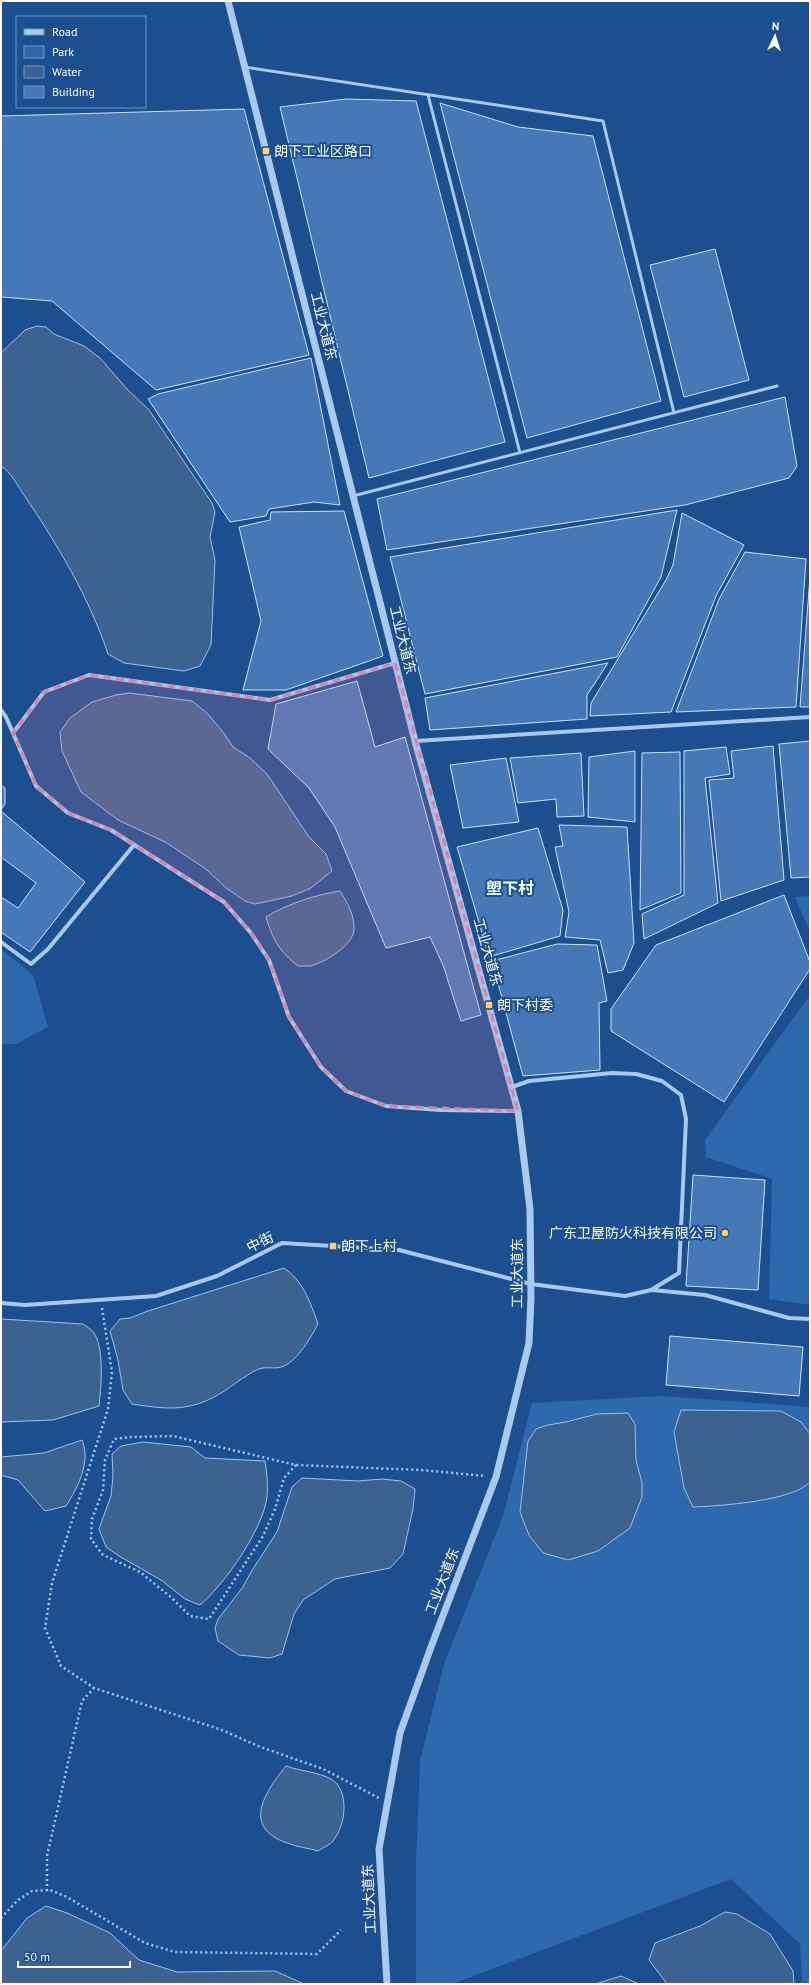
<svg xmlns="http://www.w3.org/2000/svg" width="811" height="1985" viewBox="0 0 811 1985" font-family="'PT Sans','Noto Sans SC',sans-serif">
<rect width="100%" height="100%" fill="#1b4f8f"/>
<path fill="#2e69ad" d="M810 896V932L795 897Z
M1 949 33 975 48 1027 16 1044H1Z
M810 995V1305L769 1299 772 1179 706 1157 705 1140Z
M662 1396 810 1407V1984H802L800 1944 731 1879 452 1984H416V1864L420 1761 444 1664 503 1516 532 1403Z"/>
<path fill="#3c6290" stroke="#9cc4f0" d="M37 326 46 327 54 334 84 346 100 358 126 388 149 410 212 503 215 512 210 537 215 560 211 645 200 666 184 671 124 663 108 654C89 597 57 544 24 495 18 486 10 471 1 466V353L25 330Z
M129 693 192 701 207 713 223 732 233 747 250 758 267 774 309 837 326 854 332 871 311 888 292 896 255 904 245 901 226 888 206 869 165 842 118 820 81 792 62 751 60 732 70 718 92 702 116 695Z
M340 891C347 902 355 916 354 929 354 945 324 963 310 966 306 966 302 966 298 966 279 951 273 940 266 917 287 904 315 895 340 891Z
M284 1268C303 1280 311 1304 318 1324 311 1337 298 1360 284 1366 277 1370 266 1366 259 1369 252 1371 233 1385 226 1390 192 1412 170 1410 132 1404L123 1390 118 1360 110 1331 120 1319 130 1318 148 1311Z
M1 1319 83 1324C87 1327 91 1329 93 1332 105 1346 101 1389 99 1406L53 1420 1 1422Z
M681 1410 781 1411 801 1422 810 1434V1482C793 1501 720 1506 693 1507L684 1488 674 1432Z
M628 1413 635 1424 636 1460 642 1483V1497L630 1528 598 1551 568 1560 543 1553 529 1535 520 1512 528 1441 536 1429 548 1425 566 1422 597 1414Z
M82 1440C91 1462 78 1487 66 1506L45 1511 18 1480 1 1475V1457L44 1453Z
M143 1442 191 1447 205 1458 265 1461C267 1473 268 1484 267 1497 263 1529 225 1584 200 1605L185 1599 161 1580 119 1556 106 1547 99 1529 111 1496 113 1476 112 1454 121 1446Z
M302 1478 358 1481 382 1479 401 1481 415 1489 413 1509 403 1554 390 1568 335 1579 303 1600 294 1614 282 1654 270 1658 239 1655 218 1641 215 1628 218 1619 243 1587 251 1572 277 1532 292 1487Z
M286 1766C300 1771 318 1772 331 1779 350 1790 346 1825 333 1841 330 1845 322 1848 318 1851 308 1848 297 1847 287 1843 241 1827 265 1792 286 1766Z
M46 1906 67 1913 110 1933 139 1960 177 1972 275 1971 304 1984H1V1951L27 1918Z
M725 1912 737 1914 770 1934 793 1971 794 1984H667L649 1960 655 1943 700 1926Z
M621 1976 639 1984H595Z"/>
<path fill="#4478b7" stroke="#cfe3fa" d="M346 99 416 101 505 442 369 478 280 107Z
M440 103 518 127 593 136 661 401 527 438Z
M244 109 309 355 156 390 52 301 1 297V116Z
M715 249 749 380 684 397 650 265Z
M311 358 340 505 314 502 269 509 266 516 230 522 148 399 158 394Z
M785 397 797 466 789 478 685 505 387 550 377 499Z
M677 510 661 577 617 657 425 694 390 557Z
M344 511 383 656 286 690H243L261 621 239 527 270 520 271 512Z
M682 513 744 545 716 596 671 712 590 716 591 703 666 580 673 565Z
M745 552 806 559 796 707 676 712 719 599Z
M810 577V707H800Z
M608 663 587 695V719L430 730 425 698Z
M357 681 375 747 405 737 481 1015 461 1021 443 965 430 937 386 948 335 827 309 788 268 749 276 704Z
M810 741V877L791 878 779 744Z
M773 746 784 880 721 901 709 780 734 778 731 751Z
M726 747 730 774 705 778 718 903 644 939 642 914 684 895V751Z
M635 751V822L588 817 589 757Z
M680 752 681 893 640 910 642 753Z
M581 753 584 816 557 817 556 799 518 803 510 758Z
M506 758 519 822 463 828 450 765Z
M1 785 5 788V804L1 810Z
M1 811 85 882 30 952 1 932V897L18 908 36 883 1 857Z
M559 825 627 827 634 943 623 970 608 973 600 940 565 937 569 912 555 847 563 846Z
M538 828 563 910 560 936 489 957 457 847Z
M784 895 810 962V969L724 1102 611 1031V1009L656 945Z
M557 944 597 945 607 1001 599 1003 600 1070 523 1076 492 961Z
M693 1175 765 1180 758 1290 686 1286Z
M670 1336 803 1347 799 1396 666 1385Z"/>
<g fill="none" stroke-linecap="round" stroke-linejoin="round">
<path stroke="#a9c9ee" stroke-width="2.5" stroke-dasharray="2 3" stroke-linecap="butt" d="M102 1308 112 1372 108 1409 52 1583 45 1628 61 1666 94 1688 222 1730 258 1746 323 1769 379 1798
M296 1465 284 1478 275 1509 263 1536 209 1619 190 1616 172 1598 140 1572 103 1555 91 1539 92 1519 103 1490 105 1460 114 1439 130 1437 173 1436 296 1465 421 1470 485 1476
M47 1891V1856L82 1701 94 1688
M1 1918 18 1900 32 1891 50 1890 67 1897 145 1943 175 1952 317 1954 341 1930"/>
<path stroke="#a9c9ee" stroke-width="3" d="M244 67 603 121 674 413
M428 95 520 453
M353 496 777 386"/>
<path stroke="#a9c9ee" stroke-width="4" d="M1 710 6 717 36 786 68 813 111 830 224 902 251 933 269 960 289 1017 321 1067 346 1091 386 1106 440 1110 518 1111
M13 733 44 692 89 675 270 700 395 663
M415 741 810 717
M1 942 31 964 48 949 134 845
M652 1290 705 1295 789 1318 810 1319
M1 1303 25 1305 156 1296 217 1276 282 1243 399 1250 531 1284 625 1296 651 1290 679 1273 686 1119 681 1095 662 1081 636 1074 612 1073 529 1081 512 1087"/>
<path stroke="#a9c9ee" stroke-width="7" d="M228 1 415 741 518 1111 530 1209 531 1298 529 1343 496 1477 431 1647 400 1733 379 1849 387 1984"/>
</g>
<path fill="#dd80a5" fill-opacity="0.2" stroke="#dd80a5" stroke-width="3" stroke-dasharray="8 5" stroke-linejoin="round" d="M395 663 518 1111 386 1106 346 1091 321 1067 289 1017 269 960 251 933 224 902 111 830 68 813 36 786 13 733 44 692 89 675 270 700Z"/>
<g fill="#ffd166" stroke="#1b4f8f" stroke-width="1.5">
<rect x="262" y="147" width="8" height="8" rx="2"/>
<rect x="485" y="1001" width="8" height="8" rx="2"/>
<circle cx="725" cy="1233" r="4"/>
<rect x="329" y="1242" width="8" height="8" rx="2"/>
</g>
<g text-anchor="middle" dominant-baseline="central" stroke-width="4" stroke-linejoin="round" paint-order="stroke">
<g font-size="14" fill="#fff" stroke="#1b4f8f" text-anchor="start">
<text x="274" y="151">朗下工业区路口</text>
<text x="497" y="1005">朗下村委</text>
<text x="717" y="1233" text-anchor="end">广东卫屋防火科技有限公司</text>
<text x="341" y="1246">朗下上村</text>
</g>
<g font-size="14" fill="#fff" stroke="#1b4f8f">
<text transform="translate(324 326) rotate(76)">工业大道东</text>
<text transform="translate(403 640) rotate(76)">工业大道东</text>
<text transform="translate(488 952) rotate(74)">工业大道东</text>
<text transform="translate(260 1242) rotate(-26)">中街</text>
<text transform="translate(517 1273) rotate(-90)">工业大道东</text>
<text transform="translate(442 1581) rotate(-69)">工业大道东</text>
<text transform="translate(369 1899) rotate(-93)">工业大道东</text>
</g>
<g font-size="16" font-weight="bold" fill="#fff" stroke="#1b4f8f">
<text x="510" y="888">塱下村</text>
</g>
</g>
<rect width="811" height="1985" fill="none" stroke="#ffffff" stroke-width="4"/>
<rect x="16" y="16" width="130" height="92" fill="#1b4f8f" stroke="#7695bc"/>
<rect x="24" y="29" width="20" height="6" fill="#a9c9ee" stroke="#7695bc"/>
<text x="52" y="36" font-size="12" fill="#ffffff">Road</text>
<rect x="24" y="46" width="20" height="12" fill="#2e69ad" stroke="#7695bc"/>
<text x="52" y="56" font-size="12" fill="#ffffff">Park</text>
<rect x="24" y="66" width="20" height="12" fill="#3c6290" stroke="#7695bc"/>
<text x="52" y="76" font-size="12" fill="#ffffff">Water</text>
<rect x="24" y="86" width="20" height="12" fill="#4478b7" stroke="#7695bc"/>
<text x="52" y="96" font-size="12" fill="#ffffff">Building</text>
<g transform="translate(775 36) rotate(4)" stroke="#1b4f8f" stroke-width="3" paint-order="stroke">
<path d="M0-3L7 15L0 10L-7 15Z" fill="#ffffff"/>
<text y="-6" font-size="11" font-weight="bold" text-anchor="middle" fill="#ffffff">N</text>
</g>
<path d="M18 1961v6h112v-6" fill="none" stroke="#ffffff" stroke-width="2"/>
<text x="24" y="1961" font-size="12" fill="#ffffff" stroke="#1b4f8f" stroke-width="3" paint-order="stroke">50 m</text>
</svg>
